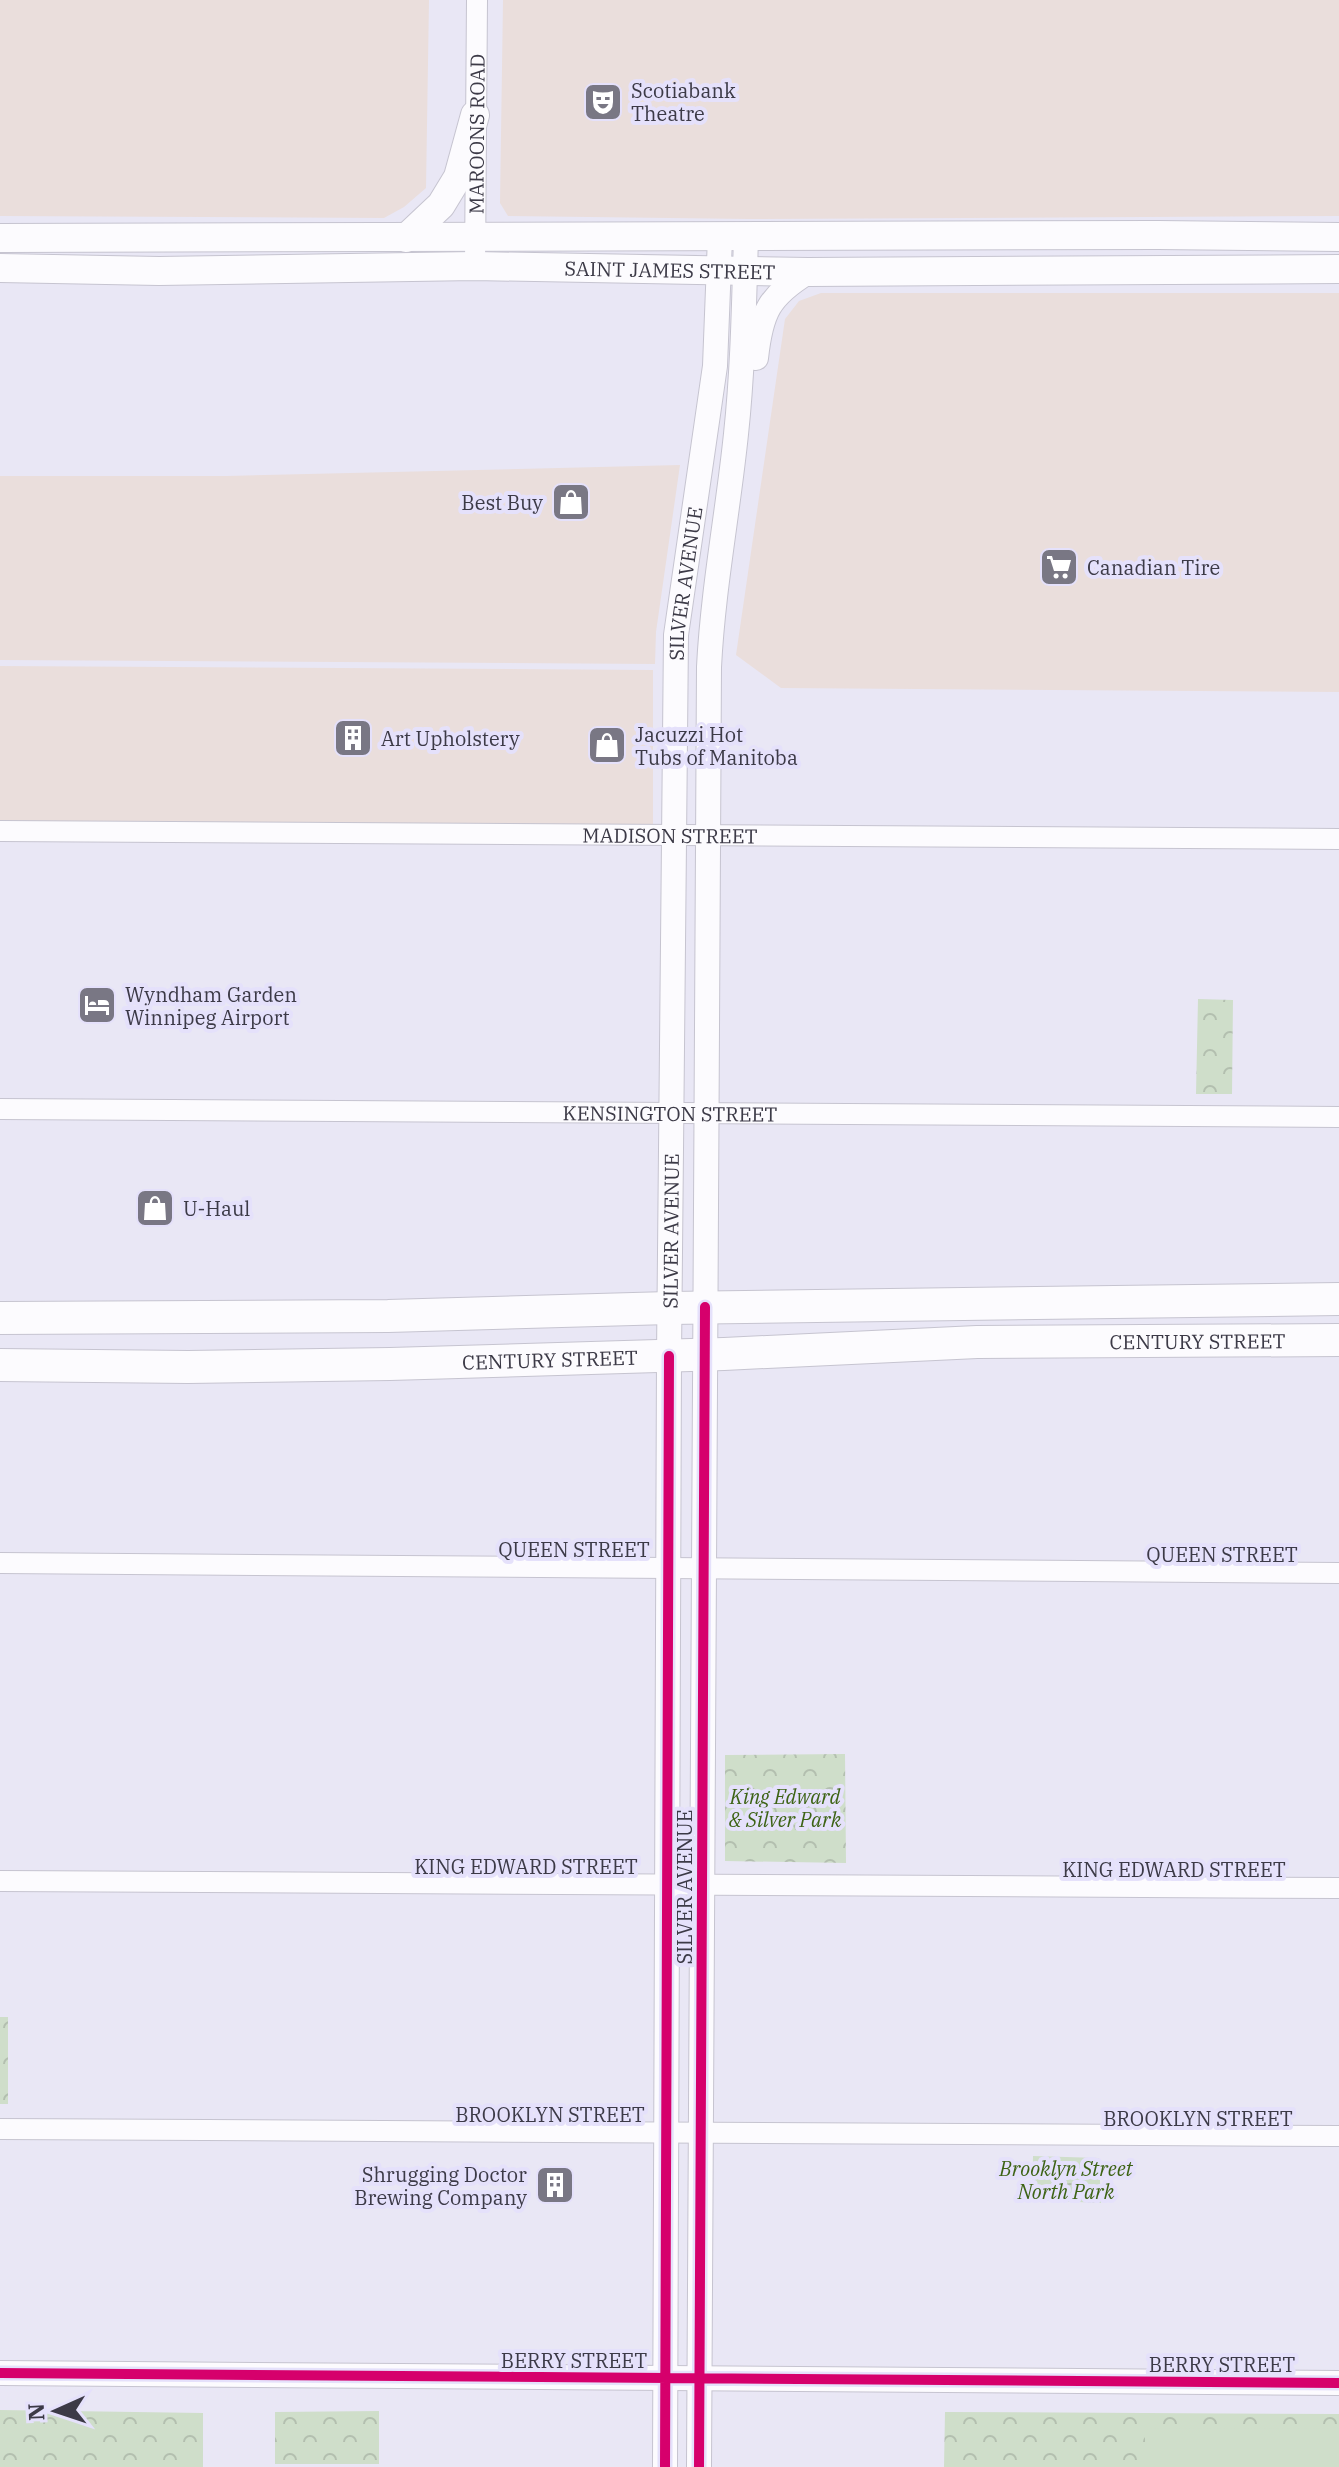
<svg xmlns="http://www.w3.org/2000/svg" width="1339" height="2467" viewBox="0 0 1339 2467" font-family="'IBM Plex Serif',serif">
<defs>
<pattern id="park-crowns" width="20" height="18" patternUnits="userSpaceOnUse" patternTransform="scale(2)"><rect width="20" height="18" fill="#cfdeca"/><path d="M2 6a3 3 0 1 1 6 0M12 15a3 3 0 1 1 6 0" fill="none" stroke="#b3bfaf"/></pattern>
</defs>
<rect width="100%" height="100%" fill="#e9e7f5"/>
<path fill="#eadedc" d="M0 0H429L426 188 404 207 384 218 0 216Z
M503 0H1339V216L750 219 508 216 500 203Z
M821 293H1339V692L781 688 736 655 785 319 799 301Z
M680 465 656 632 655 664 0 660V476H227Z
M0 666 653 670V832L0 824Z"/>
<path fill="url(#park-crowns)" d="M1198 999 1233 1000 1232 1094H1196Z
M845 1754 846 1863 725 1861V1755Z
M0 2017H8V2104H0Z
M1033 2156 1099 2158 1101 2203 1032 2200Z
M0 2410 203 2413V2467H0Z
M379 2411V2464H275V2412Z
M945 2412 1339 2414V2467H944Z"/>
<path fill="#cfdeca" d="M1339 2428V2467H1145V2429Z"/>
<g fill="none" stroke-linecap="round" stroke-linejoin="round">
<defs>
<g id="minor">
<path id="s1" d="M475 266 477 0"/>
<path id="s2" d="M0 831 1339 839"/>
<path id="s3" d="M0 1109 1339 1117"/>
<path d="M0 1563 1339 1573"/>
<path d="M0 1881 1339 1888"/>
<path d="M0 2129 1339 2136"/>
</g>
<g id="tertiary">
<path d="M756 358C761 312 769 296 808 272"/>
<path d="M0 2373 1339 2383"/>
<path id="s4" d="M665 2467 669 1356 676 635 715 366 720 237"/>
<path d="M699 2467 709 667C713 588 728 512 736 434 743 369 744 303 746 237"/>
</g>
<g id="secondary">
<path d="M0 238 1158 235 1339 237"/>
<path d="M406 238 441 205 458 177 475 115"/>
<path id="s5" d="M0 268 159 271 475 266 808 272 1339 269"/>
</g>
<g id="primary">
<path d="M0 1318 388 1316 669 1308 1339 1299"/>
<path id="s6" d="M0 1365 188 1367 390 1364 724 1354 977 1342 1339 1340"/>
</g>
</defs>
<use href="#minor" stroke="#c6c4d0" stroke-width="22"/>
<use href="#tertiary" stroke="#c6c4d0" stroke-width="26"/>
<use href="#secondary" stroke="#c6c4d0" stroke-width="30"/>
<use href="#primary" stroke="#c6c4d0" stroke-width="34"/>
<use href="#minor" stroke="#fcfbfe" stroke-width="20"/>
<use href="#tertiary" stroke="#fcfbfe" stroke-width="24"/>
<use href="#secondary" stroke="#fcfbfe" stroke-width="28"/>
<use href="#primary" stroke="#fcfbfe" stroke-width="32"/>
<defs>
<path id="cycleway" d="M0 2373 1339 2383
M665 2467 669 1356
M699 2467 705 1307"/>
</defs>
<use href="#cycleway" stroke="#e5e1fb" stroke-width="15"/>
<use href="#cycleway" stroke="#d6006c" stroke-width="10"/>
</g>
<defs>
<symbol id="theatre-square" viewBox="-11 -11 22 22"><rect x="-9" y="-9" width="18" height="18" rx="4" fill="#797784" stroke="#e5e1fb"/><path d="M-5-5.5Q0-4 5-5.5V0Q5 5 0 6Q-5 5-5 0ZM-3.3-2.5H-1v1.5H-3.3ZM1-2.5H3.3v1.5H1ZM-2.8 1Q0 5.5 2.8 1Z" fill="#fff"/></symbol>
<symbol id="shop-square" viewBox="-11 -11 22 22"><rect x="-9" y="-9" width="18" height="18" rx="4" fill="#797784" stroke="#e5e1fb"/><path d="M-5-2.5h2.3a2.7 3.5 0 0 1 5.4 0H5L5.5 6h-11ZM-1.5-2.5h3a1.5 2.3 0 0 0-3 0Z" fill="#fff"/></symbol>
<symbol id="supermarket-square" viewBox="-11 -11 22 22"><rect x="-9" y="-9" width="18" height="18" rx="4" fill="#797784" stroke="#e5e1fb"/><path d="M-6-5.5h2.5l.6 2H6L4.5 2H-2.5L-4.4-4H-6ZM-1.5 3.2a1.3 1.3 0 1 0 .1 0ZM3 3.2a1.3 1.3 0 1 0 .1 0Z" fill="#fff"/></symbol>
<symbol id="building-square" viewBox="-11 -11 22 22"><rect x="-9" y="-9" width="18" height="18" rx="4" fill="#797784" stroke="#e5e1fb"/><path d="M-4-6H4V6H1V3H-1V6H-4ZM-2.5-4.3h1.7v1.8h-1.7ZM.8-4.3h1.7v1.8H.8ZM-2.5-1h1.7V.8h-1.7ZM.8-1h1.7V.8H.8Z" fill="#fff"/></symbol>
<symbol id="hotel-square" viewBox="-11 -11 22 22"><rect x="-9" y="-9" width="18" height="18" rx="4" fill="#797784" stroke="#e5e1fb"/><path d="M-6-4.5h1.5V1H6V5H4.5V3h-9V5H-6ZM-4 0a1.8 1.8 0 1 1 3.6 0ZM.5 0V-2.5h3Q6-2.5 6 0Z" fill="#fff"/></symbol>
</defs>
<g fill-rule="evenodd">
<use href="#theatre-square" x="581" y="80" width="44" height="44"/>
<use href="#shop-square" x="549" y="480" width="44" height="44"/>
<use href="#supermarket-square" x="1037" y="545" width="44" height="44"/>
<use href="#building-square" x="331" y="716" width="44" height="44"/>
<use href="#shop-square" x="585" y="723" width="44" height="44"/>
<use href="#hotel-square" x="75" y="983" width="44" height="44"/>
<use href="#shop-square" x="133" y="1186" width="44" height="44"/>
<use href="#building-square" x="533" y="2163" width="44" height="44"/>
</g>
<g text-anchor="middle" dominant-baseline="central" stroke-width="8" stroke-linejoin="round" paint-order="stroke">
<g font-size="20" fill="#3c3a47" stroke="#e5e1fb" text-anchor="start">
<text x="631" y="90">Scotiabank<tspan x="631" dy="23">Theatre</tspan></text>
<text x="543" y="502" text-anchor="end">Best Buy</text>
<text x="1087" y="567">Canadian Tire</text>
<text x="635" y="734">Jacuzzi Hot<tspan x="635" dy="23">Tubs of Manitoba</tspan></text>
<text x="381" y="738">Art Upholstery</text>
<text x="125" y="994">Wyndham Garden<tspan x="125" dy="23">Winnipeg Airport</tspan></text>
<text x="183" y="1208">U-Haul</text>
<text x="527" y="2174" text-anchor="end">Shrugging Doctor<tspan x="527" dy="23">Brewing Company</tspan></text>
</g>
<g font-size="20" fill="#3c3a47" stroke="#e5e1fb">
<text stroke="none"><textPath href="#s1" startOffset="132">MAROONS ROAD</textPath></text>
<text stroke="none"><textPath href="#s5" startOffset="670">SAINT JAMES STREET</textPath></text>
<text stroke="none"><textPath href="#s4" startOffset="1884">SILVER AVENUE</textPath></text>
<text stroke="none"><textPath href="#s2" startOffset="670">MADISON STREET</textPath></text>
<text stroke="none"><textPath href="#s3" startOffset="670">KENSINGTON STREET</textPath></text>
<text stroke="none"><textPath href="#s4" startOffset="1236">SILVER AVENUE</textPath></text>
<text stroke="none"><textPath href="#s6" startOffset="1198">CENTURY STREET</textPath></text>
<text stroke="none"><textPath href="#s6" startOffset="550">CENTURY STREET</textPath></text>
<text x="574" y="1549">QUEEN STREET</text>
<text x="1222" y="1554">QUEEN STREET</text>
<text x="526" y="1866">KING EDWARD STREET</text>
<text x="1174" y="1869">KING EDWARD STREET</text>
<text transform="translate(684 1887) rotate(-90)">SILVER AVENUE</text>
<text x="550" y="2114">BROOKLYN STREET</text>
<text x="1198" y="2118">BROOKLYN STREET</text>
<text x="574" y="2360">BERRY STREET</text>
<text x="1222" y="2364">BERRY STREET</text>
</g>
<g font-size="20" font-style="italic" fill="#3d6315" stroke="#e5e1fb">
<text x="785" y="1796">King Edward<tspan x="785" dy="23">&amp; Silver Park</tspan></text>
<text x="1066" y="2168">Brooklyn Street<tspan x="1066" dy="23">North Park</tspan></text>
</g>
</g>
<g transform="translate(56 2411) rotate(267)" stroke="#e5e1fb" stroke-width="6" paint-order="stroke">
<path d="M0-6L14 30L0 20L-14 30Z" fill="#3c3a47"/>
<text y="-12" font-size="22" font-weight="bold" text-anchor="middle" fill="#3c3a47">N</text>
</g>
</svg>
